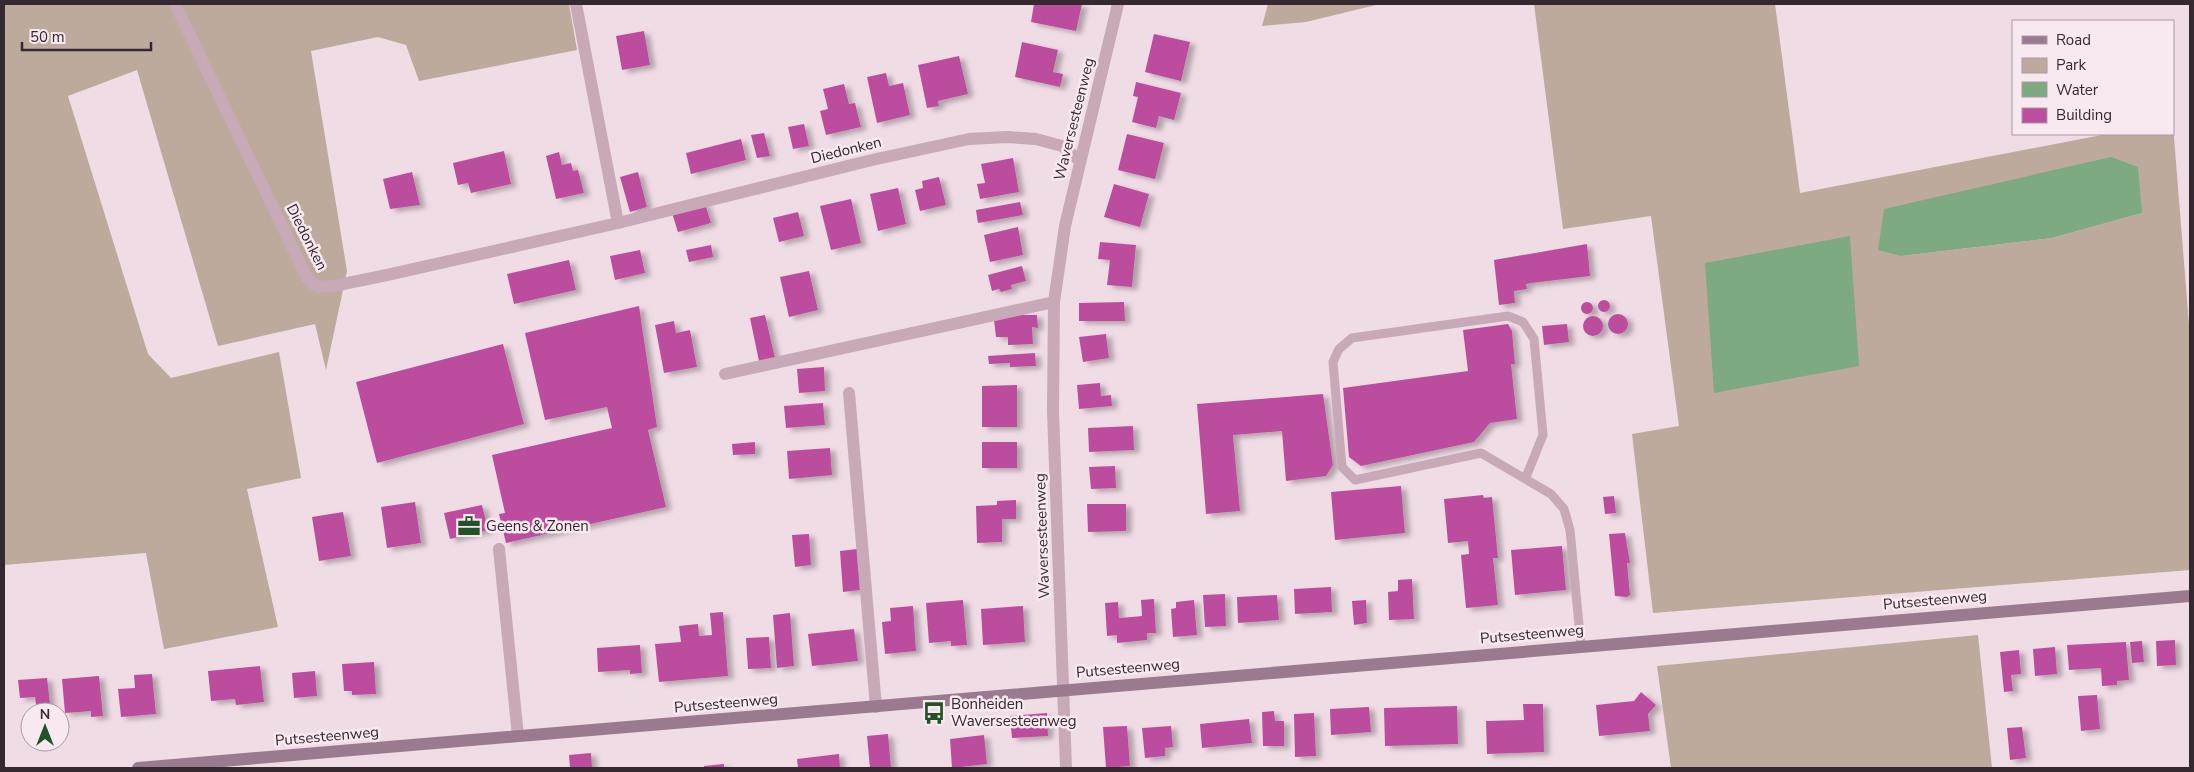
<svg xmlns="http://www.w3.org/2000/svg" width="2194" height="772" viewBox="0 0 2194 772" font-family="'Nunito Sans',sans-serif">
<defs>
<filter id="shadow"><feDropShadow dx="5.5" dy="3" stdDeviation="2.5" flood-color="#0004"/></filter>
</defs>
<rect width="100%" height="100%" fill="#f0dce5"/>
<path fill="#bea99d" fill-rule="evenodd" d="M4 4H569L577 50 419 81 406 45 378 37 311 51 347 271 326 370 315 324 218 346 137 70 68 96 148 354 171 378 279 352 301 478 247 489 278 627 164 649 146 553 4 565Z
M1268 4H1380L1306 22 1262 26Z
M1534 4H1775L1800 193 2107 134H2173V125L2190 337V570L1653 613 1632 434 1679 426 1651 216 1563 229ZM2142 213 2052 238 1901 256Z
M1978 635 1992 768H1671L1657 666Z"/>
<path fill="#7daa81" d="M2111 157 2138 167 2142 213 2052 238 1901 256 1878 250 1884 209Z
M1850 236 1859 366 1714 393 1705 263Z"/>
<path fill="#bc4e9e" filter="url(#shadow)" d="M1034 4H1082L1076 31 1031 22Z
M644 31 650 65 622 70 616 36Z
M1154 34 1190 42 1181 81 1145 72Z
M1022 42 1058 50 1053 72 1063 74 1060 87 1015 77Z
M959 56 968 94 938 101 939 106 927 108 918 65Z
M886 73 889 86 903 83 910 115 877 123 867 77Z
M1136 82 1181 93 1174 120 1159 116 1156 128 1132 122 1138 97 1133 96Z
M844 84 849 104 855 103 861 127 826 135 820 111 828 109 823 89Z
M804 124 809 146 793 149 788 127Z
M764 133 770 156 757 158 751 135Z
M1127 134 1164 143 1155 179 1118 170Z
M741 139 746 160 691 174 686 153Z
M504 151 511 184 471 193 468 183 458 185 453 163Z
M559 152 562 165 571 163 573 171 578 170 584 193 556 199 546 156Z
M1013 158 1019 192 980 199 977 184 985 183 981 164Z
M412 172 420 205 390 209 383 179Z
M638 172 647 207 630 212 620 177Z
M939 177 946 205 920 211 915 190 923 188 922 181Z
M1114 184 1149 194 1140 227 1104 217Z
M898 188 906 224 878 231 870 194Z
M851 199 861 243 831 250 820 206Z
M1020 202 1023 215 978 223 976 210Z
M705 203 711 223 678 232 672 213Z
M798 212 804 236 779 242 773 218Z
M1018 227 1023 255 990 262 984 235Z
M1100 242 1136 245 1132 287 1107 285 1110 260 1098 259Z
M1587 244 1590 276 1531 283 1526 284 1527 289 1514 291 1515 303 1499 305 1494 260Z
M711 245 713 257 689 262 686 250Z
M640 250 645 273 615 280 610 256Z
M569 260 576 290 514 304 507 274Z
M1022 266 1026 281 1011 285 1012 289 1001 292 999 289 992 291 988 275Z
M809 271 818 310 789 317 780 277Z
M1598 306a6 6 0 1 1 12 0a6 6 0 1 1-12 0Z
M1581 308a6 6 0 1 1 12 0a6 6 0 1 1-12 0Z
M1124 302 1125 321H1079V303Z
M639 306 657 427 648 430 666 507 506 543 499 514 505 513 492 455 612 428 607 407 545 420 525 333Z
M1608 324a10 10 0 1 1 20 0a10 10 0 1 1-20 0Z
M765 315 775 358 759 361 750 318Z
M1016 315H1037L1038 328 1032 327 1033 344 1008 345V337H996L994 320Z
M1583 326a10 10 0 1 1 20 0a10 10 0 1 1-20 0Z
M674 321 676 333 690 330 697 367 664 373 655 325Z
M1508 324 1512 331 1515 364H1511L1517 419 1490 423 1474 442 1361 466 1349 457 1343 388 1468 371 1463 330Z
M1567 324 1569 342 1544 345 1542 326Z
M1106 334 1109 358 1083 362 1079 337Z
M503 344 524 424 377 463 356 382Z
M1035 353 1036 366 1010 367V363L989 364 988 356Z
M824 367 825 391 799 393 797 369Z
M1100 383 1101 396 1111 395 1112 406 1079 409 1077 385Z
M1017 385V427H982V386Z
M1323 394 1333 465 1326 476 1286 481 1282 431 1233 435 1240 511 1206 514 1197 404Z
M823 403 825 425 786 428 784 406Z
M1133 426 1134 450 1089 452 1088 428Z
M755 442V454L733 455 732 444Z
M982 442H1017V468H982Z
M830 448 832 475 789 479 787 451Z
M1115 466 1116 488 1091 489 1089 467Z
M1401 486 1405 533 1335 540 1331 492Z
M1483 495 1484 498 1492 497 1498 558H1493L1498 605 1466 608 1461 555 1469 554 1468 541 1448 543 1444 499Z
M1614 496 1616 513 1605 514 1603 497Z
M1016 500V519H1002V542L977 543 976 506 997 505V501Z
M415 502 421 543 387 548 381 507Z
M1087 504H1126V531L1088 532Z
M482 505 488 530 450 539 444 513Z
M343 512 351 556 319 561 312 517Z
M1625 533 1630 563H1627L1630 595 1627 597 1615 596 1609 534Z
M809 534 811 565 795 567 792 535Z
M1562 546 1566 590 1515 595 1511 550Z
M857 549 860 590 843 592 840 551Z
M1412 579 1414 619 1389 620 1388 592 1398 591V580Z
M1331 587 1332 612 1295 614 1294 589Z
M1225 594 1226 626 1205 627 1203 595Z
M1277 595 1279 620 1238 623 1237 597Z
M1154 599 1156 633H1147V640L1117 643V635L1107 636 1105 603 1118 602 1119 618 1132 617 1142 616 1141 600Z
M963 600 967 645 951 646V641L929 643 926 603Z
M1194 600 1197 635 1173 637 1171 609 1176 608V602Z
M1366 600 1367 623 1354 625 1352 601Z
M913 606 916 651 885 654 882 622 891 621 890 608Z
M1023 606 1025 642 983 645 981 609Z
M723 612 728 676 659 682 655 644 681 642 679 626 698 624 699 636 712 635 710 613Z
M790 613 794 666 777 668 773 615Z
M854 629 858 661 812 666 808 634Z
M769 637 771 668 748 669 746 638Z
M2175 640 2176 665 2157 666 2156 641Z
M2142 641 2144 662 2132 663 2130 642Z
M2126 642 2129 680 2117 681V685L2102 686 2101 668 2069 670 2067 645Z
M640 645 642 673 630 674V670L598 672 597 648Z
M2055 647 2057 674 2035 676 2033 649Z
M2019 650 2021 674 2011 675 2013 691 2004 692 2000 652Z
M374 662 376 694 352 695V691H344L342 664Z
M260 666 264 702 236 705 235 699 211 701 208 671Z
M315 671 317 696 294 698 292 673Z
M152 674 156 714 121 717 118 689 135 688 134 675Z
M99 676 103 716 91 717V711L65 713 62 679Z
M47 678 51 712H37L35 697 20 698 18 680Z
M1641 692 1656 705 1648 714 1650 731 1599 736 1596 705 1634 701Z
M2097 695 2100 729 2081 731 2078 696Z
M1523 704H1543L1544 752 1487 754 1486 721 1524 720Z
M1457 706 1458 744 1385 746 1384 708Z
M1369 707 1371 732 1331 735 1330 709Z
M1274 711 1275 721H1284V746H1263L1262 712Z
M1047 713 1048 736 1012 738 1010 716Z
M1314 713 1316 756 1295 757 1294 714Z
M1249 719 1252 743 1202 748 1200 724Z
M1127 726 1130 766 1106 768 1103 727Z
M1171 726 1173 747 1165 748V756L1145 758 1142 728Z
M2022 727 2026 758 2010 760 2007 728Z
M888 734 891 768H870L867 736Z
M984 735 987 764 952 768 950 739Z
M591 753 592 768H570L569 755Z
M839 754 840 768H798L797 759Z
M724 764V768H704V766Z"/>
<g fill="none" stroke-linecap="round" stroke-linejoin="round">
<path stroke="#c7a9b8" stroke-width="9" d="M1526 477 1543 435 1534 339 1523 322 1508 316 1352 338 1339 349 1333 362 1342 467 1355 480 1481 453 1551 494 1564 509 1570 530 1581 646"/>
<path stroke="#c7a9b8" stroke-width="12" d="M175 4 307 278 317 287 333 286 387 275 618 223 872 160 969 139 1007 137 1036 139 1062 146 1080 161
M576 4 618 223
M725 374 1054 302
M849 393 876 707
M499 549 518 736"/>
<path stroke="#c7a9b8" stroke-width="12" d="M1066 768 1053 411 1054 302 1065 226 1118 4"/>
<path stroke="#9a7a8e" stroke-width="12" d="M138 768 2190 596"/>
</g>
<defs>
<symbol id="office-bare" viewBox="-9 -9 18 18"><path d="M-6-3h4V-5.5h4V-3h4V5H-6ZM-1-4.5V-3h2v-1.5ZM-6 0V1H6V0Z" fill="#215326" stroke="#f8e8ef" stroke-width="2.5" paint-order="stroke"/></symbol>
<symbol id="bus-bare" viewBox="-9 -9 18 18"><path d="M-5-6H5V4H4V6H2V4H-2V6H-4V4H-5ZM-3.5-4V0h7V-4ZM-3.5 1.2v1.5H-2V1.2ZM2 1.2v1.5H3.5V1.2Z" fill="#215326" stroke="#f8e8ef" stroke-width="2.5" paint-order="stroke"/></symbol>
</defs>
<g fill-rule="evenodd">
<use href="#office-bare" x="453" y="510" width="32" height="32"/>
<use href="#bus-bare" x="918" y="697" width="32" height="32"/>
</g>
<g text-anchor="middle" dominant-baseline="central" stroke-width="5" stroke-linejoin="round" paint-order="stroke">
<g font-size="15" fill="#352830" stroke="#f8e8ef">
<text transform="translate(1074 119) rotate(-76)">Waversesteenweg</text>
<text transform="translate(846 150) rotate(-14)">Diedonken</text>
<text transform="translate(307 237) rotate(63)">Diedonken</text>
<text transform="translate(1042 536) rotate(-92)">Waversesteenweg</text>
<text transform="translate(1935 600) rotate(-5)">Putsesteenweg</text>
<text transform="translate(1532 634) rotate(-5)">Putsesteenweg</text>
<text transform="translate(1128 668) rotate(-5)">Putsesteenweg</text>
<text transform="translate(726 703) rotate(-5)">Putsesteenweg</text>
<text transform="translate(327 736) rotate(-5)">Putsesteenweg</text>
</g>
<g font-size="15" fill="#352830" stroke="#f8e8ef" text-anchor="start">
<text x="486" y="526">Geens &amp; Zonen</text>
<text x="951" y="704">Bonheiden<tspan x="951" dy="17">Waversesteenweg</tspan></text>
</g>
</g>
<rect width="2194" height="772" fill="none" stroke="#352830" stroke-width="10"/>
<rect x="2012" y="20" width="162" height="115" fill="#f8e8ef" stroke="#aa9ba3"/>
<rect x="2022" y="36" width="25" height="8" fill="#9a7a8e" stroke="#aa9ba3"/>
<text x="2056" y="45" font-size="15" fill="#352830">Road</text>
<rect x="2022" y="58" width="25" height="15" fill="#bea99d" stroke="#aa9ba3"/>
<text x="2056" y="70" font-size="15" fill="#352830">Park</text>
<rect x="2022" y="82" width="25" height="15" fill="#7daa81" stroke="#aa9ba3"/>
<text x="2056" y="95" font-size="15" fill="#352830">Water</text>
<rect x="2022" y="108" width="25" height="15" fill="#bc4e9e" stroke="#aa9ba3"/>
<text x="2056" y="120" font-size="15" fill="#352830">Building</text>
<g transform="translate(45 727)"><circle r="24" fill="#f8e8ef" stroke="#aa9ba3"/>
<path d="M0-4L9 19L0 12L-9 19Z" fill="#215326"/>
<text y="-8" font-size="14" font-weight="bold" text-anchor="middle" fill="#352830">N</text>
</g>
<path d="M22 42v8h129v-8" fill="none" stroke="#352830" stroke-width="2.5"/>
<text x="30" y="42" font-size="15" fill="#352830" stroke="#f8e8ef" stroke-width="4" paint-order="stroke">50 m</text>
</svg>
